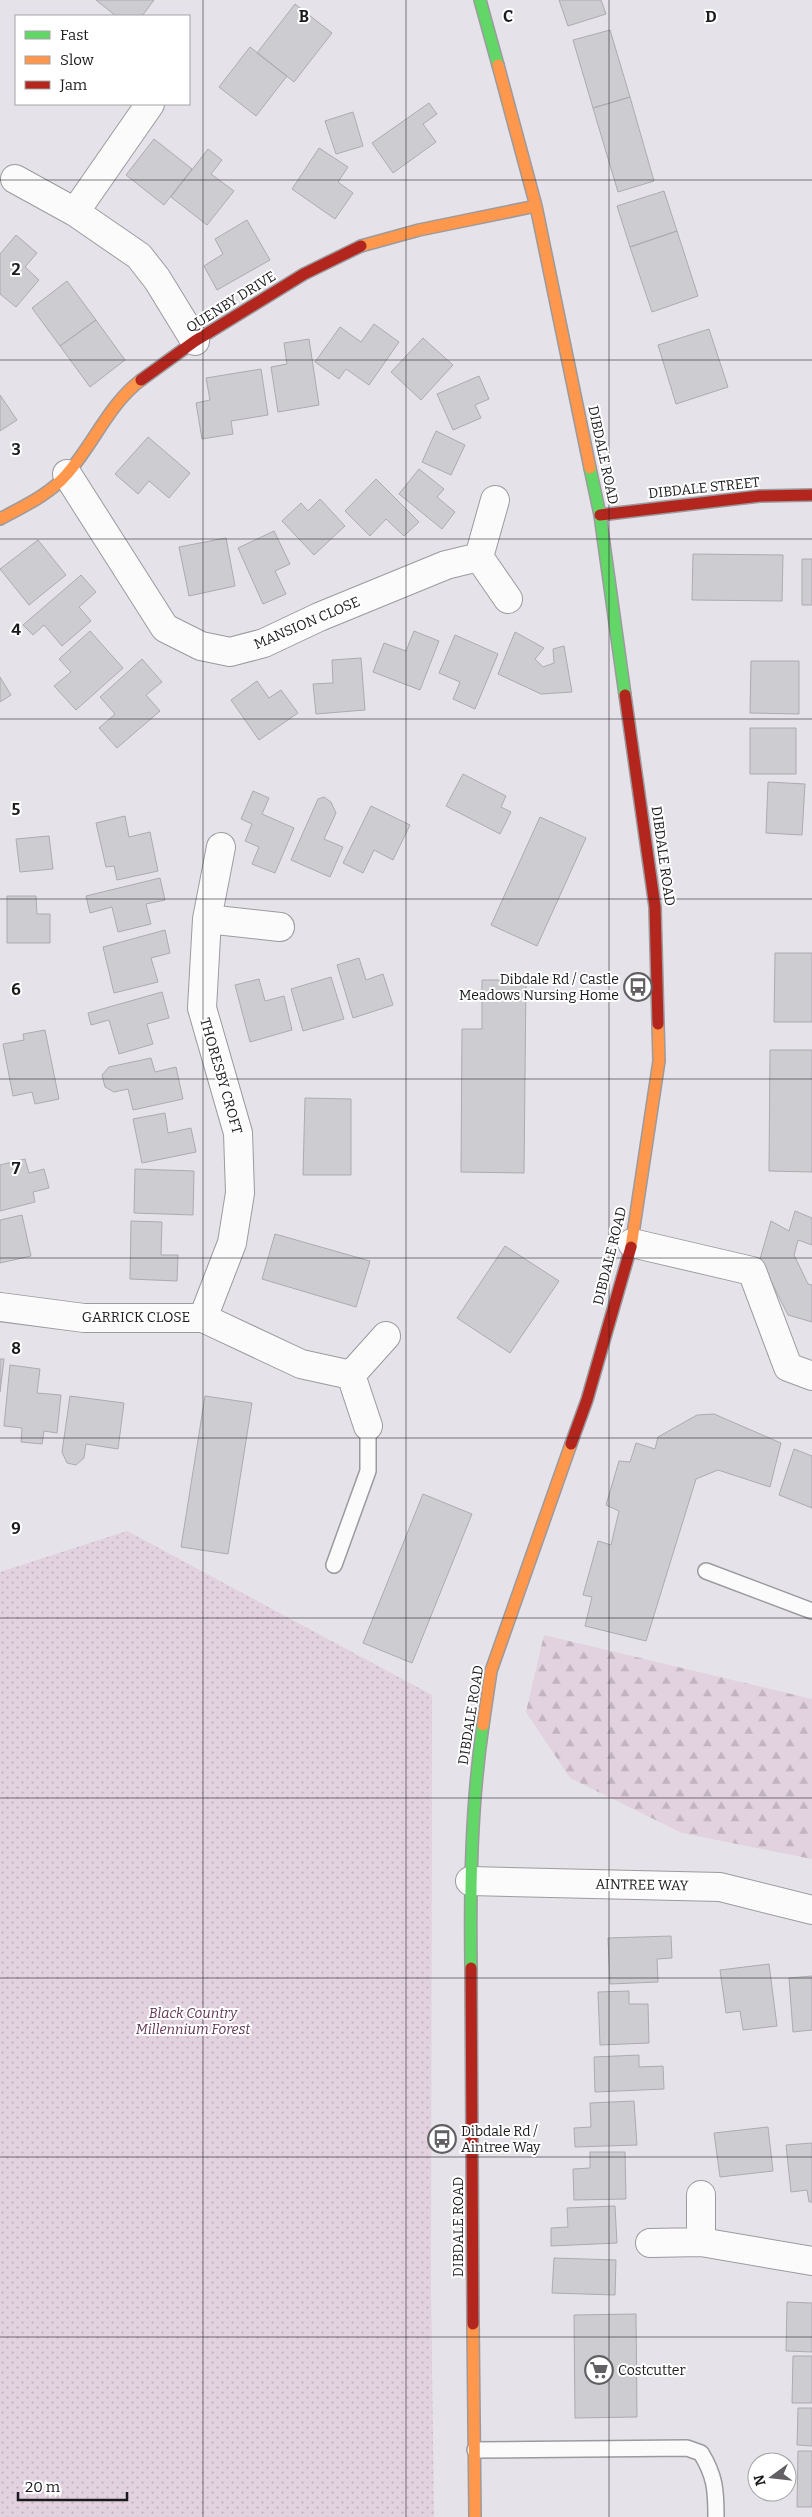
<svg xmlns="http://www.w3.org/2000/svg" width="812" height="2517" viewBox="0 0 812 2517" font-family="Bitter,serif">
<defs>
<pattern id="forest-firs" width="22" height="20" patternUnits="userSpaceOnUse" patternTransform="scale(1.25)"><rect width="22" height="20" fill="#e2d1df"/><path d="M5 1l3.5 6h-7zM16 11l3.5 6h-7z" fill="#c1b3bf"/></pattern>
<pattern id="park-dots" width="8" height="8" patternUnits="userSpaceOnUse" patternTransform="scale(1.25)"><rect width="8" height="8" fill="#e2d1df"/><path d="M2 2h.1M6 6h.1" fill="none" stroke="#c1b3bf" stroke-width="1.8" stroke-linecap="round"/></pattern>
</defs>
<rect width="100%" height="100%" fill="#e5e3e9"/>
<path fill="url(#forest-firs)" d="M544 1635 812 1699V1859L682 1833 570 1778 526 1712Z"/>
<path fill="url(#park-dots)" d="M127 1531 432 1695 431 2290 434 2517H0V1572Z"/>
<path fill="#cdccd1" stroke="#acabb0" d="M96 0H154L142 16H116Z
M559 0H601L606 14 568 26Z
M295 4 332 33 294 82 257 53Z
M610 30 630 97 593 108 573 40Z
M250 47 287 76 256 116 219 87Z
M630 97 654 181 618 192 593 108Z
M429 103 437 114 423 124 436 142 393 173 372 143Z
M353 112 363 146 336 154 325 121Z
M154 139 192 169 164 205 126 175Z
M319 148 348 167 338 182 353 193 335 219 292 189Z
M208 149 222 160 211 174 234 191 207 225 171 197Z
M664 191 677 231 630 247 617 206Z
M247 220 270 260 217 290 204 266 223 254 215 239Z
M677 231 698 296 652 312 630 247Z
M16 235 37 253 25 267 39 280 16 307 0 294V254Z
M67 281 96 320 60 346 32 308Z
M96 320 125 360 90 387 60 346Z
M374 324 399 342 369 385 346 369 339 379 315 362 340 327 361 342Z
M709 329 728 387 676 404 658 345Z
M423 338 453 365 421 400 391 372Z
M309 339 319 405 278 412 271 367 287 364 284 343Z
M261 369 268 415 231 421 233 434 202 439 196 403 210 400 206 378Z
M479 376 489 399 475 405 481 418 453 430 437 394Z
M0 395 17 420 0 431Z
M436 431 465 445 451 475 422 462Z
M148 437 190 473 169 498 149 481 138 494 115 474Z
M419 469 444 489 437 497 455 512 442 529 399 494Z
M376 479 419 522 404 536 386 519 370 536 345 511Z
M320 499 345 526 314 555 282 521 301 503 308 511Z
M274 531 290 564 275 571 286 594 263 604 238 548Z
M226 538 235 586 189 596 179 547Z
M38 540 66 575 29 605 0 569Z
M693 554 783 555 782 601 692 600Z
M802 559H812V605H802Z
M81 575 96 592 79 607 91 621 62 646 44 625 33 635 23 625Z
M90 631 123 668 76 710 54 686 71 672 59 659Z
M414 631 439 641 420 690 373 672 384 643 406 651Z
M515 632 544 648 535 659 543 667 554 663 553 649 564 646 572 692 541 694 498 674Z
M455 635 498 654 475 709 453 699 460 682 439 673Z
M361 658 365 710 316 714 313 684 333 683 332 660Z
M142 659 162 682 146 695 160 711 117 748 99 728 115 714 100 697Z
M751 661H799V714L750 713Z
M0 677 11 695 0 702Z
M257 681 269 698 281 690 298 713 259 740 231 700Z
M750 728H796V774H750Z
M463 774 506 796 501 807 511 812 500 834 446 806Z
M768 782 805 784 802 835 766 833Z
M253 791 269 798 262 814 294 828 275 873 252 864 259 847 245 841 252 824 241 819Z
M324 797 331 802 336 813 324 839 343 847 330 877 291 860 318 799Z
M371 806 410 825 393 860 374 850 363 873 343 863Z
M125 816 129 837 150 832 158 871 117 880 114 866 106 867 96 823Z
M540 817 586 838 537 946 491 925Z
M49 836 53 869 20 872 16 839Z
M160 878 165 900 146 904 151 924 118 932 112 907 90 913 86 896Z
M7 896H36L37 914H50V943H7Z
M165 930 170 953 151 958 158 982 114 993 103 947Z
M775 953H812V1022H774Z
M359 958 366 980 383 974 393 1005 353 1018 337 965Z
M331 977 344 1019 303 1031 291 989Z
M259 979 265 1001 284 996 292 1030 250 1042 235 985Z
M482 980H526L524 1173 461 1172 462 1029H482Z
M162 992 169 1018 147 1024 153 1044 119 1054 109 1020 91 1025 88 1013Z
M45 1030 59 1099 35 1104 32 1092 13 1096 3 1044 24 1040 23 1034Z
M770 1050H812V1172L769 1171Z
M151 1058 155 1072 176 1067 183 1099 133 1110 128 1089 114 1092 105 1087 102 1075 109 1067Z
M305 1098 351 1099V1175H303Z
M165 1113 168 1133 191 1128 196 1152 142 1163 133 1119Z
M25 1159 29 1173 44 1169 49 1188 33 1192 35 1202 0 1211V1165Z
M135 1169 194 1171 193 1215 134 1213Z
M795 1211 812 1218V1245L798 1240 794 1255 808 1284 812 1285V1322L788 1315 760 1259 771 1221 789 1231Z
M22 1215 31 1256 0 1263V1220Z
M131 1221 162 1222 161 1255H178L177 1281 130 1279Z
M275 1234 370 1261 356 1307 262 1279Z
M505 1246 559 1281 510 1353 457 1318Z
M0 1359H4L0 1392Z
M10 1365 40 1369 37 1393 61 1395 57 1433 44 1431 42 1444 21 1442 22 1428 4 1426Z
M70 1396 124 1403 118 1449 86 1444 84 1458 76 1465 67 1463 62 1452Z
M205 1396 252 1403 228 1554 181 1547Z
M714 1414 781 1443 770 1487 718 1470 696 1479 646 1641 585 1626 592 1597 583 1595 598 1541 611 1545 619 1511 606 1505 619 1461 630 1462 636 1443 655 1449 658 1437 697 1415Z
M794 1449 812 1456V1508L779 1495Z
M423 1494 472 1514 412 1663 363 1643Z
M671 1936 672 1958 657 1959 658 1982 610 1984 608 1938Z
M769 1964 777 2026 743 2030 740 2011 726 2013 720 1970Z
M812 1976V2030L793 2032 789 1978Z
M629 1991V2004H648L649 2043 600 2045 598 1992Z
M639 2055V2067L663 2066 664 2089 595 2092 594 2057Z
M634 2101 637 2145 575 2147 574 2128 591 2127 590 2103Z
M768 2127 773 2171 720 2177 714 2133Z
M812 2143V2202H809L807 2190 791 2192 786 2145Z
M590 2152H625L626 2199 574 2200 573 2169 590 2168Z
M615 2206 617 2243 551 2246V2228L568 2227 567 2208Z
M554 2258 616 2260 615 2295 552 2293Z
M787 2302 812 2303V2352L786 2351Z
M636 2314 637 2417 575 2418 574 2315Z
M793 2356H812V2403H792Z
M798 2408H812V2446L797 2445Z
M798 2451H812V2507H797Z"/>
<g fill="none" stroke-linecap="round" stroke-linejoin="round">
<defs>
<path id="lane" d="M334 1565 368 1471V1426
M706 1571 812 1611
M475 2450 687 2448 701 2453C715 2476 716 2490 716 2517"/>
<path id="street" d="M15 179 75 212 139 256 157 279 195 341
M75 212 150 104
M67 474 165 628 201 646 230 652 264 643 319 617 446 565 479 557
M495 500 479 557 508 599
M207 919 280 927
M632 1243 752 1271 788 1367 812 1376
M0 1307 84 1318H203L301 1364 351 1375
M203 1318 232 1243 240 1193 238 1133 202 1008 207 919 221 847
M368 1426 351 1375 386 1336
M470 1881 720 1887 812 1910
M701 2195V2242
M650 2243 701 2242 812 2261"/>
<path id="fast" d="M480 0 498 65
M590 468 600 515 625 695
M471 1968C470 1887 471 1806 483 1725"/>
<path id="slow" d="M498 65 536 206 590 468
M361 246 419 230 536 206
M0 519C24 506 49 495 67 474 93 445 109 404 141 380
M631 1247 659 1061 658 1024
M483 1725 491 1671 571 1444
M473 2324 475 2517"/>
<path id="jam" d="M141 380 195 341 304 274 361 246
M600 515 760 496 812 495
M625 695 655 907 658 1024
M571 1444 587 1400 631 1247
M471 1968 473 2324"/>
</defs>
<use href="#lane" stroke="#9b9a9e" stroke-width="18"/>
<use href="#street" stroke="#9b9a9e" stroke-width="30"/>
<use href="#fast" stroke="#9b9a9e" stroke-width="14"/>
<use href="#slow" stroke="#9b9a9e" stroke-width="14"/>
<use href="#jam" stroke="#9b9a9e" stroke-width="14"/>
<use href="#lane" stroke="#fbfbfc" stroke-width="15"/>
<use href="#street" stroke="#fbfbfc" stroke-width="28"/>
<use href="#fast" stroke="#63d668" stroke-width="11"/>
<use href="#slow" stroke="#ff974d" stroke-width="11"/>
<use href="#jam" stroke="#b3261e" stroke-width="11"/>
</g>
<path fill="none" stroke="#1b1a1d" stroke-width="1" stroke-opacity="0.55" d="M203 0V2517M406 0V2517M609 0V2517M0 180H812M0 360H812M0 539H812M0 719H812M0 899H812M0 1079H812M0 1258H812M0 1438H812M0 1618H812M0 1798H812M0 1978H812M0 2157H812M0 2337H812"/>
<defs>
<symbol id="bus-ring" viewBox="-11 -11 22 22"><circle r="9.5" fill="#fff" stroke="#626064" stroke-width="1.5"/><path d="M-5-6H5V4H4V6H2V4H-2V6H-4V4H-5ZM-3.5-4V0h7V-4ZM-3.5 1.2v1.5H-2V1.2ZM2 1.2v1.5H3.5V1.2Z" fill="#626064"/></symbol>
<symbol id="supermarket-ring" viewBox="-11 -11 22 22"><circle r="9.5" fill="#fff" stroke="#626064" stroke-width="1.5"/><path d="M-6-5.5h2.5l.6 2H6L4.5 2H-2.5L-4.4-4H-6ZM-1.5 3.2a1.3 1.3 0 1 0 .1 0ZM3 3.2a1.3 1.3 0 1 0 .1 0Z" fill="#626064"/></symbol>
</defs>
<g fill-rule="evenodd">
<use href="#bus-ring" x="622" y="971" width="32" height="32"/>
<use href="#bus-ring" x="426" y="2123" width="32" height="32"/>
<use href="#supermarket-ring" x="583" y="2354" width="32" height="32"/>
</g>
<g text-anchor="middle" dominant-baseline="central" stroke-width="4" stroke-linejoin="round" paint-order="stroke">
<g font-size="14" fill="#1b1a1d" stroke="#fff">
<text transform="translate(231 302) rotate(-32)">QUENBY DRIVE</text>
<text transform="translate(603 455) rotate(78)">DIBDALE ROAD</text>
<text transform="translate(704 488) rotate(-6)">DIBDALE STREET</text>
<text transform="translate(307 623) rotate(-23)">MANSION CLOSE</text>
<text transform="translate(663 856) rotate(82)">DIBDALE ROAD</text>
<text transform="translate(221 1076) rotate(74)">THORESBY CROFT</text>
<text transform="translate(610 1256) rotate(-76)">DIBDALE ROAD</text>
<text x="136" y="1317">GARRICK CLOSE</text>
<text transform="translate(471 1715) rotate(-81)">DIBDALE ROAD</text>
<text transform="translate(642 1885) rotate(1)">AINTREE WAY</text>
<text transform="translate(458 2227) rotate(-90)">DIBDALE ROAD</text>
</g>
<g font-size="14" fill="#1b1a1d" stroke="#fff" text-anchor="start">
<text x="619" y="979" text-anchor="end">Dibdale Rd / Castle<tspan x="619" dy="16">Meadows Nursing Home</tspan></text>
<text x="461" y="2131">Dibdale Rd /<tspan x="461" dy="16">Aintree Way</tspan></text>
<text x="618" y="2370">Costcutter</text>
</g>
<g font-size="14" font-style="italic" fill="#623456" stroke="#fff">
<text x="193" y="2013">Black Country<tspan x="193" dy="16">Millennium Forest</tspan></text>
</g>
</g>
<g font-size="16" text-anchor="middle" font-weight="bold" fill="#1b1a1d" stroke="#fff" stroke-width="4" stroke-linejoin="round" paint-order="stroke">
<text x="304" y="22">B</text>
<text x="508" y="22">C</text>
<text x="711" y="22">D</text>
<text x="16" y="275">2</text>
<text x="16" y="455">3</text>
<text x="16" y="635">4</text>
<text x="16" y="815">5</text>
<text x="16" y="995">6</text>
<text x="16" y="1174">7</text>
<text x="16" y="1354">8</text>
<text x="16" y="1534">9</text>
</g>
<rect x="15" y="15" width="175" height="90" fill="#ffffff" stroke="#a4a3a5"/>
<rect x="25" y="31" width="25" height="8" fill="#63d668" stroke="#a4a3a5"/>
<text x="60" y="40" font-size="15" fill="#1b1a1d">Fast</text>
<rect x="25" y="56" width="25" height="8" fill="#ff974d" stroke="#a4a3a5"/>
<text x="60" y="65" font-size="15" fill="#1b1a1d">Slow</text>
<rect x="25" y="81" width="25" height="8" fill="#b3261e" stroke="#a4a3a5"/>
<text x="60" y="90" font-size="15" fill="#1b1a1d">Jam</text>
<g transform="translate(772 2477) rotate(255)"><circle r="24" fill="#ffffff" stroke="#a4a3a5"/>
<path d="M0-4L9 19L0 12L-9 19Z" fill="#626064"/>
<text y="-8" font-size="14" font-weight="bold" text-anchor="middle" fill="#1b1a1d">N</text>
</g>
<path d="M18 2492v8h109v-8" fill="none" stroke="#1b1a1d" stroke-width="2.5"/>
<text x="25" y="2492" font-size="15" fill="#1b1a1d" stroke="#ffffff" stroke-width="4" paint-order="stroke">20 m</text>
</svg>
